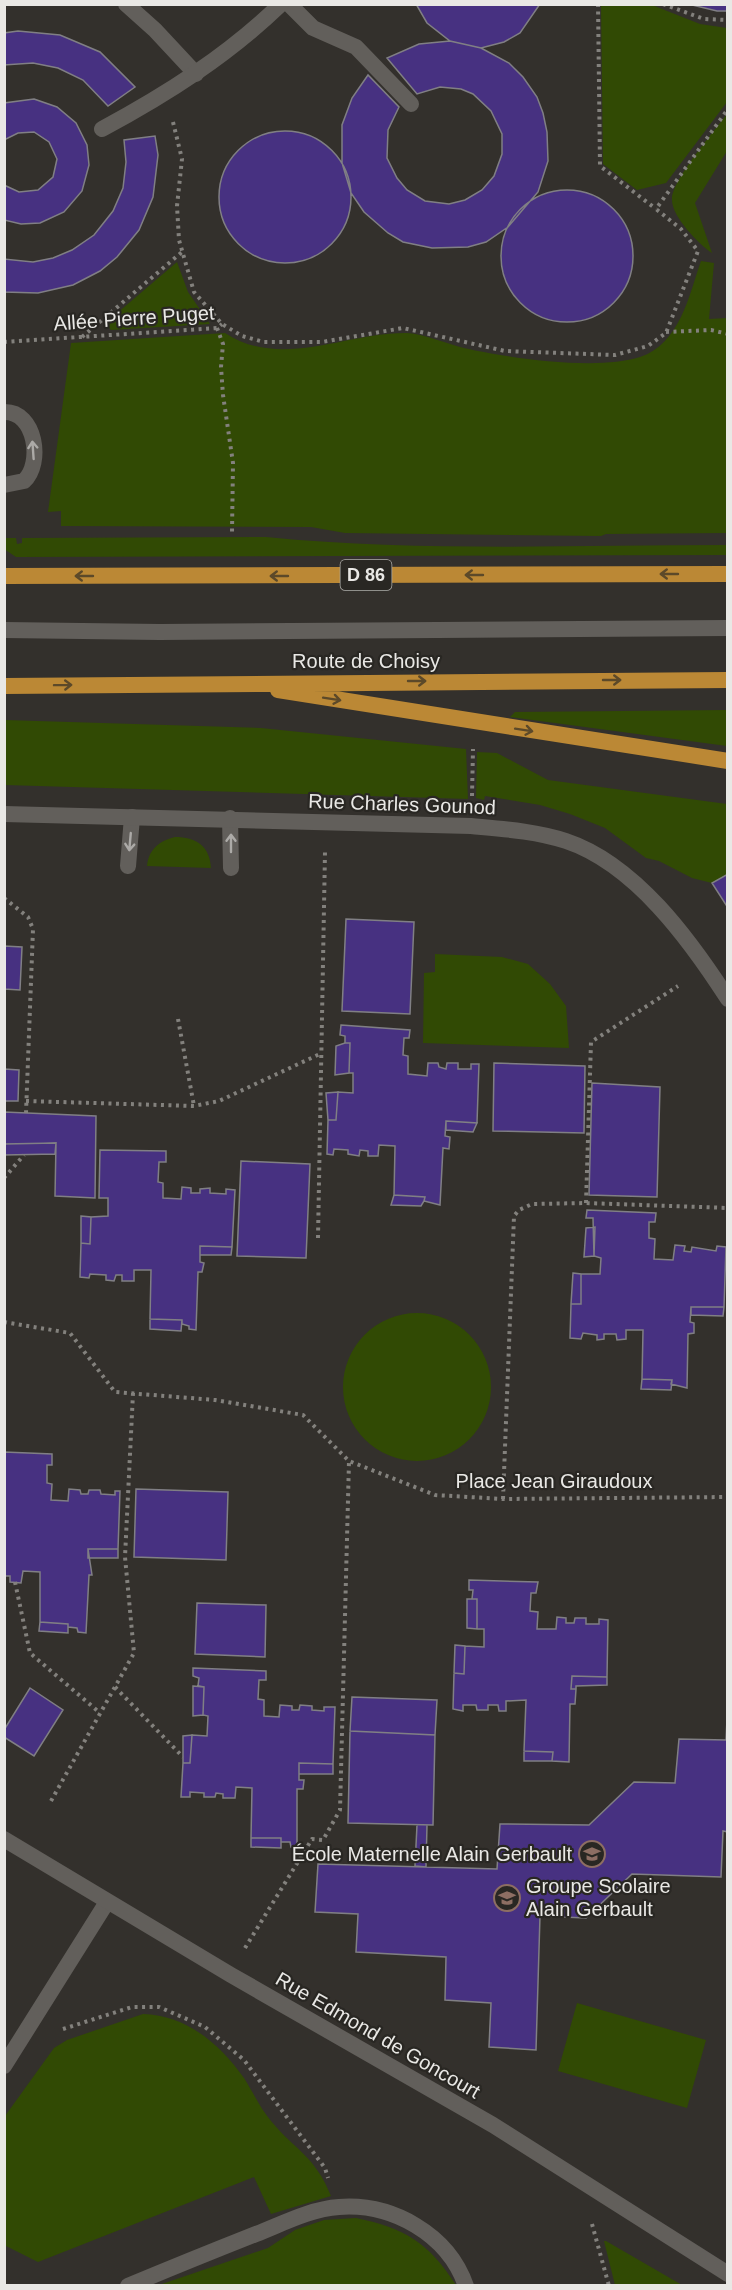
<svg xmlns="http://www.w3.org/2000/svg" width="732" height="2290" viewBox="0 0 732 2290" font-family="Arial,sans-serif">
<rect width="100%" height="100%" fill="#33302c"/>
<path fill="#314a04" d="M601 5H652L700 24 727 28V102L666 183 637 190 603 164Z
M727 114V151L695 203 712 253C699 244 671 216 672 199 672 180 715 130 727 114Z
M701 261 714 263 709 319 727 318V533L606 534 601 536 345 533 311 527 61 526V511L48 512 71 343 225 333C281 370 347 332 407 333 425 334 447 344 464 348 508 358 597 371 640 357 680 344 689 295 701 261Z
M177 262 188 292 210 324 111 330 107 325 109 320Z
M266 537C419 552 574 545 727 545L728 555 16 557 4 549 5 538H16L17 544 22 543V538Z
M727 710V746L510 717 515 712Z
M5 720 261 728 466 749 468 799 5 785Z
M477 752 497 753 548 780 727 804V874L712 883 692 878 659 861 646 858 605 828 570 814 540 805 485 796 484 800 476 798Z
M175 837C196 837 210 846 211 868L147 866C149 849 159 841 175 837Z
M435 954 502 957 528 964 550 984 566 1006 569 1048 423 1043 424 973 435 972Z
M343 1387a74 74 0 1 1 148 0a74 74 0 1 1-148 0Z
M577 2003 706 2040 687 2108 558 2071Z
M143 2014C186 2015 220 2044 244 2078 253 2092 260 2108 271 2121 296 2151 315 2156 331 2196L271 2214 254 2177 38 2262 6 2246 5 2248V2116L54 2048 67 2040Z
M356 2218C405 2228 429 2243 456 2285H159L268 2248 295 2230 324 2220Z
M604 2241H606L682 2285H615Z"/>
<path fill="#473181" stroke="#807f84" stroke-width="1.5" d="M416 4H540L520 33 504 42 481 48 450 41 427 23Z
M688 4H728V11H717Z
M18 31 60 35 100 52 135 87 108 106 83 80 58 68 33 63 4 65V33Z
M450 41 481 48 509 63 523 77 537 97 543 113 547 132 548 161 538 192 508 227 486 242 468 247 432 248 403 242 388 233 364 212 351 193 342 163V125L352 98 368 75 399 107 388 130 387 158 397 178 407 190 425 201 449 204 465 200 482 190 494 176 502 154V134L491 111 473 94 461 89 440 87 417 94 387 58 419 44Z
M34 99 57 107 76 123 87 145 89 165 82 191 64 212 40 223 21 224 4 220V185L19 192 38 190 53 177 57 159 49 142 34 132 18 133 4 140V103Z
M219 197a66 66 0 1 1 132 0a66 66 0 1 1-132 0Z
M155 136 158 155 153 197 139 230 117 257 100 271 73 285 38 293 4 292V259L33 262 53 258 72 250 94 235 113 211 123 188 126 162 124 140Z
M501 256a66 66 0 1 1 132 0a66 66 0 1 1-132 0Z
M728 874V908L712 883Z
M346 919 414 922 410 1014 342 1011Z
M4 946 22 947 20 990 4 989Z
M341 1025 410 1030 409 1038H404L403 1055 408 1056V1074L427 1076 428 1063H438L439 1067 446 1069 447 1063H458V1069H471V1064H479L477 1123 446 1121 445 1136 450 1137 449 1149 443 1148 440 1205 424 1201 425 1197 394 1195 395 1146 379 1145 378 1156H368V1151L360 1150 359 1156 348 1154V1150L334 1149 333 1155 327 1154 328 1120H336L338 1092 353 1093V1073H349L350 1043H345V1036L340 1035Z
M345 1043H350L349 1073 335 1075 336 1046Z
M494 1063 585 1066 584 1133 493 1131Z
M4 1069 19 1070 18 1101H4Z
M592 1083 660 1087 657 1197 589 1195Z
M338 1092 336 1120H328L326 1093Z
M4 1112 96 1116 95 1198 55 1196 56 1143 4 1144Z
M446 1121 477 1123 473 1132 446 1130Z
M56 1143 55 1154 4 1155V1144Z
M100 1150 166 1151V1162H159L158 1182 163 1183V1198L181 1199 182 1187 191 1188V1193H200V1189L210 1188V1193L226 1194V1189L235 1190 232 1247 200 1246V1262L204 1263 202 1272H198L196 1330 189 1329V1326L182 1324V1320L150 1319 151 1270H134V1281H122V1275H116L114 1281 106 1280V1275L90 1274 89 1278 80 1277 81 1243 90 1244 91 1217 108 1216V1198H99Z
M241 1161 310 1164 306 1258 237 1256Z
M394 1195 425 1197 424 1201 421 1206 391 1205Z
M587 1210 656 1213 655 1222H649V1238L655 1239 654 1259 673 1260 675 1245 685 1246 684 1251 691 1252 692 1247 716 1251 717 1246 726 1247 724 1307H691L690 1322 694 1323V1333L688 1334 687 1388 671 1384 672 1380 642 1379 643 1330H626V1339L617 1340 616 1334H604V1339L597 1340V1335L583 1333 581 1339 570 1338 571 1304H581V1274H600L601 1258 594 1256 593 1218H586Z
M81 1216 91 1217 90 1244 81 1243Z
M595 1227 594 1256 584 1257 586 1228Z
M200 1246 232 1247 231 1255H200Z
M573 1273 581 1274V1304H571Z
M691 1307H724L723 1316 691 1315Z
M150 1319 182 1320 181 1331 150 1329Z
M642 1379 672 1380 671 1390 641 1389Z
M4 1452 52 1454V1465H47V1483L52 1484 51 1500 68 1501 69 1489 80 1490 81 1494H88L89 1490H100L101 1494 115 1495V1491H120L118 1549H88L92 1575H89L86 1633 78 1632 77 1628 68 1627V1624L40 1622V1572L23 1571 21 1583 10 1582V1576H4Z
M136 1489 228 1492 226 1560 134 1557Z
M88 1549H118V1558H88Z
M469 1580 538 1582 536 1593H531L530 1611 538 1612 537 1629H556L557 1617 566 1618V1623H574L575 1618H586V1624H599V1619L608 1620 607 1677 572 1676 571 1689H576L575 1704H570L569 1762 552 1761 553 1752 524 1751 526 1700 506 1701V1711H499L498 1705H488V1710H477L476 1705H463V1711L453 1709 454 1673 464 1674 465 1646 484 1647V1629H477V1599H472L473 1590H469Z
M467 1599H477V1629L467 1628Z
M197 1603 266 1605 265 1657 195 1654Z
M40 1622 68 1624V1633L39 1631Z
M455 1645 465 1646 464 1674 454 1673Z
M193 1668 266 1671V1680H259L258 1699 264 1700V1716L279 1717 280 1705 292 1706V1710H299L300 1705 312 1706V1710L324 1711V1707H335L333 1764 299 1763V1780H304L303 1789H297V1848L291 1847 290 1842H281V1838H251L252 1788 236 1787 235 1798H223V1794L216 1793 215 1797H204V1793L190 1792V1797H181L183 1763H190L192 1735 207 1736 208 1716 203 1715 204 1687 198 1686 199 1678 193 1676Z
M572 1676 607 1677V1685L576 1686V1689H571Z
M193 1686 204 1687 203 1715 193 1716Z
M30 1688 63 1710 34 1756 4 1737V1730Z
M352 1697 437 1700 435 1735 350 1731Z
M728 1699V1832L723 1831 721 1877 632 1874 586 1918 540 1916 536 2050 489 2047 491 2003 445 2000 446 1957 356 1952 358 1914 315 1912 318 1864 497 1869 500 1824 589 1825 634 1782 675 1783 679 1739 726 1740Z
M350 1731 435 1735 433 1825 348 1823Z
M192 1735 190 1763H183V1736Z
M524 1751 553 1752 552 1761H524Z
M299 1763 333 1764V1774H299Z
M417 1825H427L426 1867 415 1866Z
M251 1838H281V1848L251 1847Z"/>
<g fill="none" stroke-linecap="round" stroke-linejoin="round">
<path stroke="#83817d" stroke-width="4" stroke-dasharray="3 4.5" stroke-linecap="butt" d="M598 4 600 166 656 209
M663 4 704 19 728 20
M173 122 182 159 177 206 179 240 194 292 222 324 242 336 264 342H322L403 328 505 351 615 355 648 346 666 333 698 251 681 229 656 209 728 109
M217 328 223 344 221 367 223 395 233 463 232 532
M666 332 711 330 728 334
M82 337 182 252
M4 342 217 328 222 324
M472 796 473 749
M4 898 28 917 33 929 26 1113
M178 1019 194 1106
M26 1101 194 1106 219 1101 322 1053
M4 1178 24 1155
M586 1203 591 1042 678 986
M318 1238 325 852
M4 1322 70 1333 115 1392 215 1400 303 1415 349 1461 435 1495 503 1499 728 1497
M503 1499 514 1216 519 1210 532 1204 586 1203 728 1208
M15 1582 30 1653 100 1713
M115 1687 183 1757
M51 1801 134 1653 125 1557 133 1393
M245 1948 312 1839 323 1840 340 1810 349 1461
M63 2029 132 2007H159L205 2027 244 2060 325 2168 328 2178
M592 2224 609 2286"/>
<path stroke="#625f5b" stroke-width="16" d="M126 4 155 30 196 74
M289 4 313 28 356 47 411 104
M4 412C36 411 43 464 24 481L4 485
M4 630 160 632 728 628
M230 818 231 868
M128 866 132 817
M4 2066 107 1902
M128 2286C171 2268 213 2251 256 2234 282 2224 310 2209 339 2207 392 2203 448 2234 466 2286"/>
<path stroke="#625f5b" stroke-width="16" d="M102 129C167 94 227 56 281 4
M4 814 471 826C503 829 535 831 566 841 635 864 690 940 728 999
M4 1839 231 1975 493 2125 728 2274"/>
<path stroke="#bb8835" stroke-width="16" d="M4 576 728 574
M4 686 728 680
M278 690 728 761"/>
</g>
<defs><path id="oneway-shaft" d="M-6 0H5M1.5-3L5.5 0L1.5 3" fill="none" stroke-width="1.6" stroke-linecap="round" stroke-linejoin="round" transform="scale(1.5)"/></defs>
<g stroke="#acaaa7">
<use href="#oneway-shaft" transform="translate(33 450) rotate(-94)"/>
<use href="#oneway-shaft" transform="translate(130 842) rotate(95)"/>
<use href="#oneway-shaft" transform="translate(231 843) rotate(-90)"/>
</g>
<g stroke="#5c4929">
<use href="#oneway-shaft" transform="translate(669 574) rotate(180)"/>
<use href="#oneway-shaft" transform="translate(474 575) rotate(180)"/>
<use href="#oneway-shaft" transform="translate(84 576) rotate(180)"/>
<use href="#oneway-shaft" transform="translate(279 576) rotate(180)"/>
<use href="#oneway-shaft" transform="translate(612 680)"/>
<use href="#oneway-shaft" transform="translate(417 681)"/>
<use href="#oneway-shaft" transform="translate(63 685) rotate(-1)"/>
<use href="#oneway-shaft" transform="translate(332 699) rotate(9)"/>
<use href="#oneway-shaft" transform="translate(524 730) rotate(9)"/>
</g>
<defs>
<symbol id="school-ring" viewBox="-11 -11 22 22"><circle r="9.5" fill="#292723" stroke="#8d6e63" stroke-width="1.5"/><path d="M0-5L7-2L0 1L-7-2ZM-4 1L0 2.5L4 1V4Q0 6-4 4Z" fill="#8d6e63"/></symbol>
</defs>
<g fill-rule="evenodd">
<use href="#school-ring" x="577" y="1839" width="30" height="30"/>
<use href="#school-ring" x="492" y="1883" width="30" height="30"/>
</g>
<g text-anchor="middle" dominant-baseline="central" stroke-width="4.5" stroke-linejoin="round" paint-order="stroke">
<rect fill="#292723" stroke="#afaeab" stroke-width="1.5" x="340.5" y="560" width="51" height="30" rx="4.5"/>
<g font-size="18" font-weight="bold" fill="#e9e8e5">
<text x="366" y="575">D 86</text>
</g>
<g font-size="20" fill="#e9e8e5" stroke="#292723">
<text transform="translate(134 318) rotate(-4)">Allée Pierre Puget</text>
<text x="366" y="661">Route de Choisy</text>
<text transform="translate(402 804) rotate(2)">Rue Charles Gounod</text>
<text x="554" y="1481">Place Jean Giraudoux</text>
<text transform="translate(378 2035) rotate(30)">Rue Edmond de Goncourt</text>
</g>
<g font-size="20" fill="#e9e8e5" stroke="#292723" text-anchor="end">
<text x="572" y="1854">École Maternelle Alain Gerbault</text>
<text x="526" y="1886" text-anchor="start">Groupe Scolaire<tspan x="526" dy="23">Alain Gerbault</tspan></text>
</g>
</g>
<rect width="732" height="2290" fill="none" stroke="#e9e8e5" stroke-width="12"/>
</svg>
